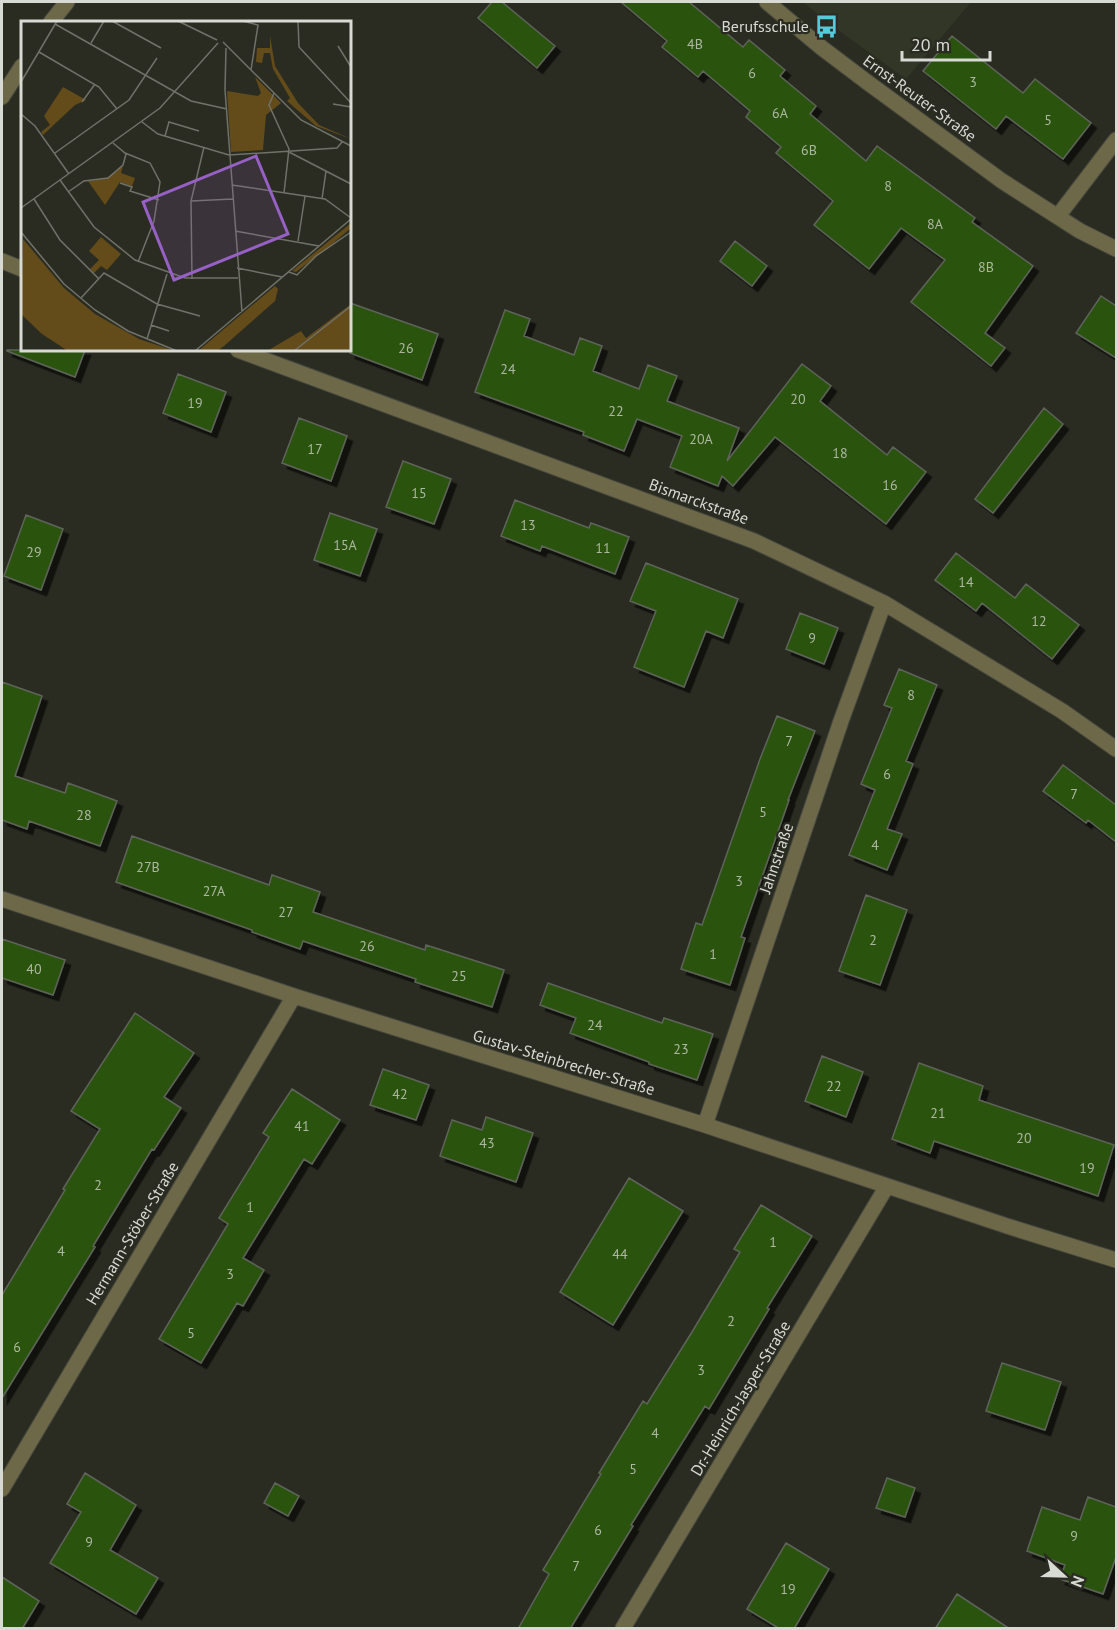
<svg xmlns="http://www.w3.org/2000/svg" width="1118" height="1630" viewBox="0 0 1118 1630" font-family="'PT Sans',sans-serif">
<defs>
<filter id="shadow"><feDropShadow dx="5.5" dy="5.5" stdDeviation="0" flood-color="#0009"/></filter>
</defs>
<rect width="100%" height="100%" fill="#2a2c22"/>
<path fill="#323627" d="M803 2H971L906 79 834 27Z"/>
<path fill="#2b520f" stroke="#5e645a" stroke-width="1.5" filter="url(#shadow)" d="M492 2H502L555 46 537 68 478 18Z
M621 2H689L743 47 749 40 785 70 780 76 816 106 810 114 866 161 877 146 975 218 972 222 1033 266 985 333 1005 348 991 366 911 302 945 260 901 228 869 269 814 225 833 201 776 153 781 147 746 117 750 111 703 71 698 77 662 47 667 41Z
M952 36 1023 93 1035 79 1091 123 1063 159 1006 116 996 129 923 71Z
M735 241 767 266 752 286 720 261Z
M1101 296 1116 306V358L1076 333Z
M350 303 438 334 422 380 350 353Z
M505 310 530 319 524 336 574 355 580 338 602 346 593 371 639 389 648 365 677 376 667 401 739 428 727 461 802 364 831 386 820 401 887 455 893 447 926 472 886 524 775 437 733 486 722 476 718 486 670 467 682 436 637 419 624 451 583 435 584 432 475 392Z
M7 350H85L75 377 7 351Z
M178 374 226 392 211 432 163 413Z
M1044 408 1063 424 993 513 975 499Z
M299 418 347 436 331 481 282 463Z
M403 461 451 479 434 524 386 507Z
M515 500 589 528 591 523 629 537 615 574 542 546 540 551 501 536Z
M330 513 377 529 360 576 314 560Z
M26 515 63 529 41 590 4 576Z
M956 553 1015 598 1026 584 1079 625 1052 659 982 603 976 611 935 580Z
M646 563 738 599 723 638 706 631 684 687 634 667 656 611 630 601Z
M800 613 838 628 824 664 786 649Z
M899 669 937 685 906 761 913 764 887 829 902 834 887 870 849 855 875 790 861 784 892 708 884 705Z
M2 682 42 696 15 776 65 793 68 783 117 801 100 846 29 821 27 829 2 820Z
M777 716 815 731 788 800H789L741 937 745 938 730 985 681 969 696 923 702 925 760 759Z
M1063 765 1116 805V842L1088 820 1086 823 1043 791Z
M132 836 269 885 272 875 320 892 313 912 425 950 426 945 504 970 492 1007 415 982 416 979 303 941 300 949 252 932V930L116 882Z
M866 895 907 910 880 985 839 971Z
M2 939 65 960 53 995 2 978Z
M548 983 662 1023 664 1018 713 1034 697 1080 649 1064V1062L570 1033 576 1018 540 1005Z
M135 1013 194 1053 164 1097 181 1108 154 1150 152 1149 93 1246 95 1247 2 1398V1295L65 1190 63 1189 100 1129 71 1111Z
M822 1056 863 1072 846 1117 805 1101Z
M919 1063 983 1086 979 1100 1114 1145 1098 1196 934 1141 930 1153 892 1139Z
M383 1069 429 1085 416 1120 370 1105Z
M292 1089 340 1120 312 1164 304 1159 243 1258 264 1270 243 1306 237 1303 201 1363 159 1339 228 1224 219 1218 269 1137 263 1133Z
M486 1117 533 1133 516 1182 440 1156 452 1120 482 1130Z
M629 1178 683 1211 613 1325 560 1292Z
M761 1205 812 1236 767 1308 769 1309 709 1409 705 1406 631 1525 633 1526 570 1629H518L549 1574 543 1570 601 1474 599 1473 643 1401 647 1404 692 1332 740 1252 734 1249Z
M1002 1363 1061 1382 1045 1430 986 1411Z
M85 1473 136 1505 110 1550 158 1578 136 1614 50 1563 81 1512 67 1504Z
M887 1478 915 1488 905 1517 876 1508Z
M275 1483 299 1496 288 1516 264 1503Z
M1088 1497 1116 1507V1557L1103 1594 1060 1579 1065 1565 1027 1551 1042 1507 1080 1520Z
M786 1543 829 1569 794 1629H780L747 1609Z
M2 1577 39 1601 22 1629H2Z
M957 1594 1010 1629H935Z"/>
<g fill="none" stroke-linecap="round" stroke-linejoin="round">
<defs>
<path id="minor" d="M767 2 822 48 867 82 1002 181 1080 231 1116 249
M51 22 67 2
M2 97 22 66
M1058 216 1116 140
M2 261 22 269
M238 350 754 541 884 603 1062 711 1116 749
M2 899 294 996 705 1125 1007 1226 1116 1260
M705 1125 841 721 884 603
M2 1489 294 996
M623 1628 887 1186"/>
</defs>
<use href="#minor" stroke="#46483e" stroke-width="17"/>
<use href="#minor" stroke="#6d6848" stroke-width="15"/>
</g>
<defs>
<symbol id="bus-bare" viewBox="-9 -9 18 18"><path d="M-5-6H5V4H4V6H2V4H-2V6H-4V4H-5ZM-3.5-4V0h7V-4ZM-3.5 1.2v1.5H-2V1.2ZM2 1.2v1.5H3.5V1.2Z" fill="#53cbdb" stroke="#2a2c22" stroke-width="2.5" paint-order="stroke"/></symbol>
</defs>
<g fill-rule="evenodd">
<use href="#bus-bare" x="810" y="10" width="33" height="33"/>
</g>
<g text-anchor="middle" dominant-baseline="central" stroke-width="4.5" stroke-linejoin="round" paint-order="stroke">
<g font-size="14" fill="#adb8a3">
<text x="695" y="44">4B</text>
<text x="752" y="73">6</text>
<text x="973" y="82">3</text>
<text x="780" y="113">6A</text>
<text x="1048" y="120">5</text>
<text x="809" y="150">6B</text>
<text x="888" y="186">8</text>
<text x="935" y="224">8A</text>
<text x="986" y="267">8B</text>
<text x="406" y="348">26</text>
<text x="508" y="369">24</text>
<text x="798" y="399">20</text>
<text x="195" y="403">19</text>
<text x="616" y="411">22</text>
<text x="701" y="439">20A</text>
<text x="315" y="449">17</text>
<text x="840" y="453">18</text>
<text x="890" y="485">16</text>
<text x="419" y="493">15</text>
<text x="528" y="525">13</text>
<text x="345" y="545">15A</text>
<text x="603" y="548">11</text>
<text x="34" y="552">29</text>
<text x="966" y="582">14</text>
<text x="1039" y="621">12</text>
<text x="812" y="638">9</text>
<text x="911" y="695">8</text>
<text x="789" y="741">7</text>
<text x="887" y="774">6</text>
<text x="1074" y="794">7</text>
<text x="763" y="812">5</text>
<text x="84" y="815">28</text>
<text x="875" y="845">4</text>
<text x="148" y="867">27B</text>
<text x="739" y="881">3</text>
<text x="214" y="891">27A</text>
<text x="286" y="912">27</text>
<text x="873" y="940">2</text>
<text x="367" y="946">26</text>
<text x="713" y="954">1</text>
<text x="34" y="969">40</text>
<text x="459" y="976">25</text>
<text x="595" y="1025">24</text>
<text x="681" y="1049">23</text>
<text x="834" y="1086">22</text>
<text x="400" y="1094">42</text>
<text x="938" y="1113">21</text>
<text x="302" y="1126">41</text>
<text x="1024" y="1138">20</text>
<text x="487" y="1143">43</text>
<text x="1087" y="1168">19</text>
<text x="98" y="1185">2</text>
<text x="250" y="1207">1</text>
<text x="773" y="1242">1</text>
<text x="61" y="1251">4</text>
<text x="620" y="1254">44</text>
<text x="230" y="1274">3</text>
<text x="731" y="1321">2</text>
<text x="191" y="1333">5</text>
<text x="17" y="1347">6</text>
<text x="701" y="1370">3</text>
<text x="655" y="1433">4</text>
<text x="633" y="1469">5</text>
<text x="598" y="1530">6</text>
<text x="1074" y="1536">9</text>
<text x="89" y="1542">9</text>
<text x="576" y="1566">7</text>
<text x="788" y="1589">19</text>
</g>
<g font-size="16" fill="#d8dad4" stroke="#2a2c22" text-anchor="end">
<text x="809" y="26">Berufsschule</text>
</g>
<g font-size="16" fill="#d8dad4" stroke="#2a2c22">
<text transform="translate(920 98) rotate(36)">Ernst-Reuter-Straße</text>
<text transform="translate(699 501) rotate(20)">Bismarckstraße</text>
<text transform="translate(776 858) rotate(-71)">Jahnstraße</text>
<text transform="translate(564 1062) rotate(17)">Gustav-Steinbrecher-Straße</text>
<text transform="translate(132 1233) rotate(-59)">Hermann-Stöber-Straße</text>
<text transform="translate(740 1398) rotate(-59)">Dr.-Heinrich-Jasper-Straße</text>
</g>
</g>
<g transform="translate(21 21)">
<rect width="330" height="330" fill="#2a2c22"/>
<path d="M249 15 254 45 277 82 298 104 330 118 295 105 266 80 269 77 252 48 249 32H243L241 42 235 41 236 27H249ZM234 56 260 82 245 94 242 129 210 131 206 70 237 75 240 72ZM42 66 65 79 54 84 22 114 20 111 29 104 23 95ZM102 145 100 152 114 157 111 165 99 161 84 184 67 160 84 158ZM330 202V207L310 224 275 251 271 250ZM80 216 100 233 86 249 80 245 73 252 69 248 78 239 68 230ZM2 218 43 267 74 293 118 318 154 330H47L21 313 0 293ZM254 265 257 268 254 280 203 325 196 330H177ZM330 283V327L327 330H246L280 310 285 317Z" fill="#644b1a"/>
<path fill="none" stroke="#707269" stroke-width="1.5" d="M91 0 140 27M157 0 196 19M222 0 237 4 230 49M277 0 278 26 330 82M34 3 170 80 206 88M202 21 280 99 330 125M70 22 83 0M317 25 330 46M205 27 204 69 221 291M18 31 78 66 96 88M0 61 36 0M253 72 248 84 268 128 263 172M61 81 74 63M312 83 330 86M0 93 14 105 48 153M121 101 137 113 208 134 316 127 321 121M144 115 148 101 178 110M92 122 104 132 129 142 139 161 133 200 117 241M268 131 330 163M34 132 108 79 136 37M39 159 73 206 114 239 164 257H217M99 162 111 166 109 170 138 179M211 164 304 178 330 197M47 171 63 160 87 157 102 144 105 133M13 178 39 219 78 258M301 178 305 150M170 180 212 178M0 187 139 87 197 22M214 210 298 225M0 211 43 263 74 289 107 310 156 330M277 220 284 175M216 247 261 256M268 251 276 254 295 235 330 211M171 258 170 180 183 126M60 277 83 252 136 283 179 295M130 304 148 310M126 318 146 253M174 330 330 198M273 330 330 285"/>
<path fill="#9760c5" fill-opacity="0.15" stroke="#9760c5" stroke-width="3" d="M235 135 267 213 153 259 122 181Z"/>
<rect width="330" height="330" fill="none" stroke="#d8dad4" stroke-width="3"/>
</g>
<rect width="1118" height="1630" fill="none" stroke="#d8dad4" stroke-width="6"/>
<g transform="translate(1064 1576) rotate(112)" stroke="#2a2c22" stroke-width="4.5" paint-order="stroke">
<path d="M0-4.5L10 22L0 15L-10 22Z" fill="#d8dad4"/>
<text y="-9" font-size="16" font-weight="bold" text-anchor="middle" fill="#d8dad4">N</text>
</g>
<path d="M902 51v9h88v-9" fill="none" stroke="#d8dad4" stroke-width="3"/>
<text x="911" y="51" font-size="18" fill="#d8dad4" stroke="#2a2c22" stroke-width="4.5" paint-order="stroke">20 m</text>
</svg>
